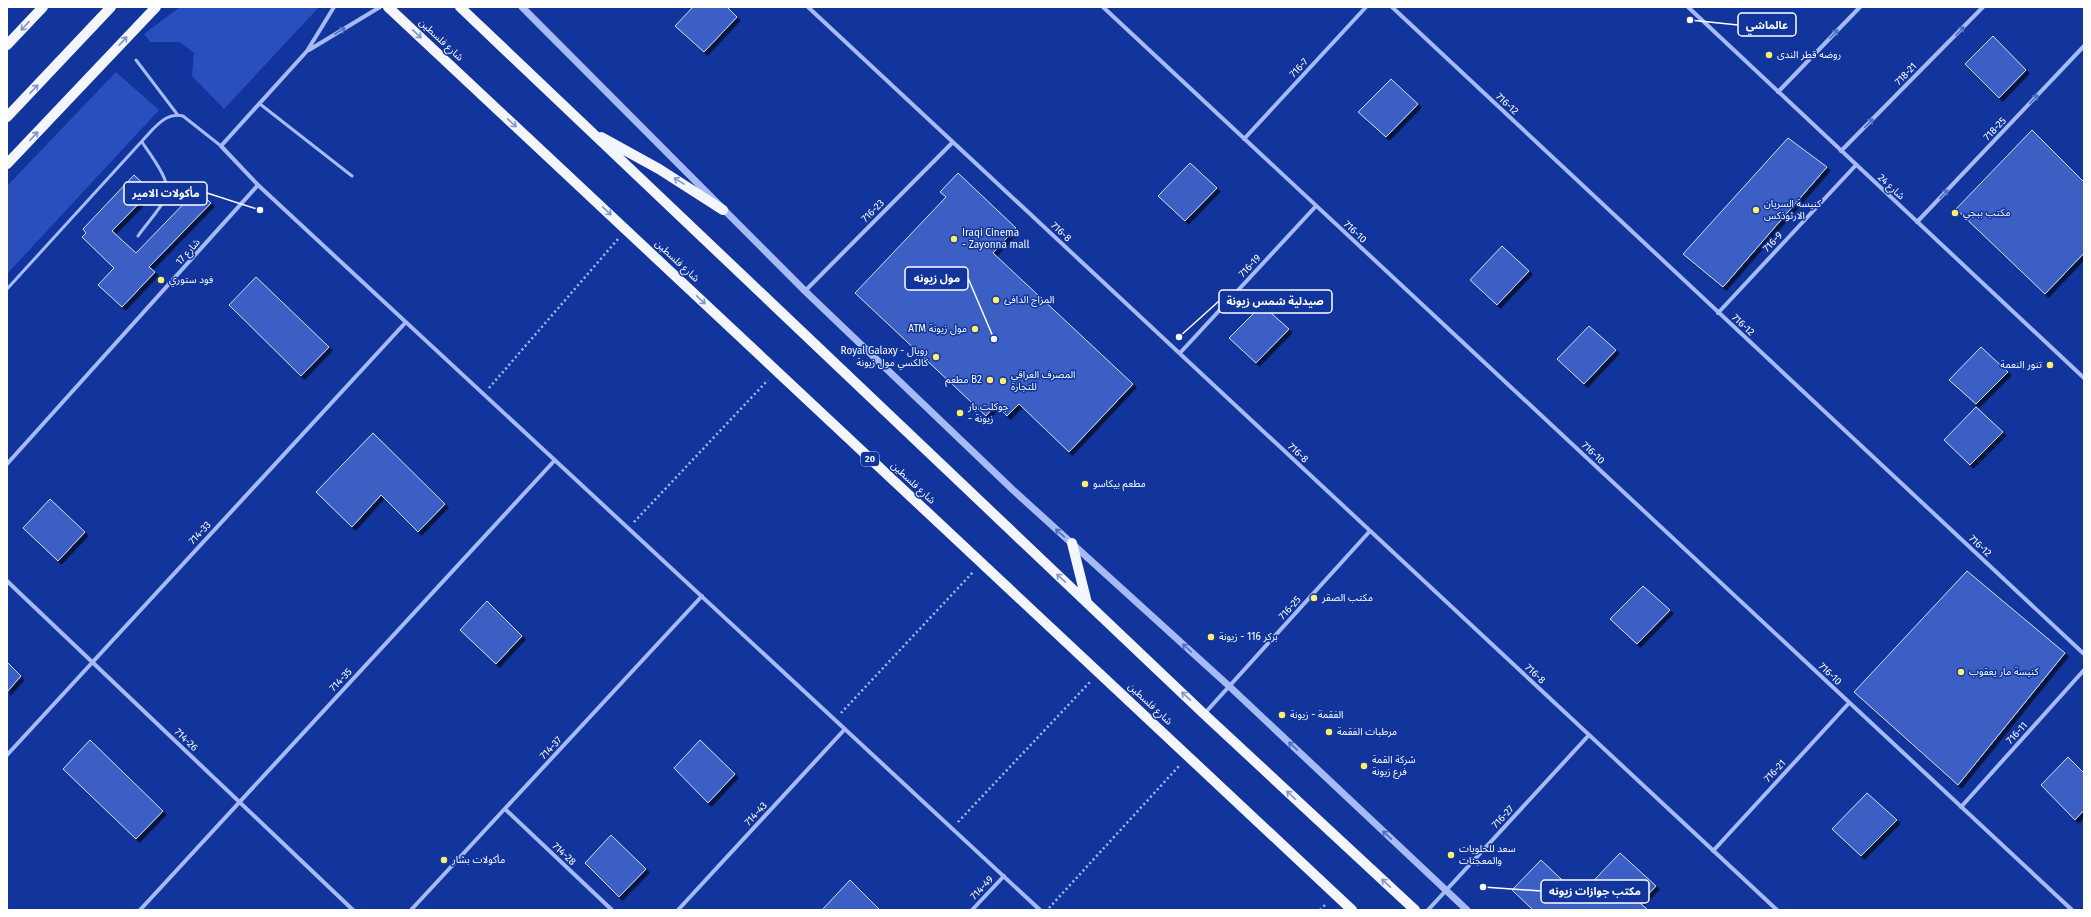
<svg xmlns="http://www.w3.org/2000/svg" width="2091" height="917" viewBox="0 0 2091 917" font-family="'Fira Sans','Noto Sans Arabic',sans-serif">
<defs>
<filter id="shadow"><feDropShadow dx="3.5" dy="3.5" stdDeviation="0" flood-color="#0009"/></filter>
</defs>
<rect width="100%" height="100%" fill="#11359d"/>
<path fill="#284fbd" d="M180 7H319L224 109 192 76 194 53 180 42H150L144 34Z
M116 72 159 110 7 274V186Z"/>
<path fill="#3a5fc4" stroke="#cfdcfe" filter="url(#shadow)" d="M693 7H727L737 17 704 52 675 26Z
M1993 36 2026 70 1999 98 1965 64Z
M1391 79 1418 104 1386 137 1358 112Z
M2032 130 2084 182V253L2045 294 1956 209Z
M1788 138 1827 167 1723 287 1683 254Z
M1190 163 1217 188 1185 221 1158 196Z
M958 173 1016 228 993 253 1133 384 1069 452 1019 404 1007 416 996 405 986 416 855 293 946 197 940 192Z
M134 175 151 191 112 231 136 253 197 190 211 203 149 267 155 272 122 307 98 285 114 268 82 237 86 233 83 229Z
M1502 246 1529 271 1497 305 1470 280Z
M256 277 329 347 301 376 229 305Z
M1262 305 1289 329 1256 363 1229 338Z
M1589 326 1616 350 1584 384 1557 359Z
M1981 347 2008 372 1976 404 1949 380Z
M1976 407 2003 432 1970 465 1944 440Z
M373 433 445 504 418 532 381 495 352 527 316 492Z
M50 499 85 532 58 561 23 528Z
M1967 571 2065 653 1958 785 1854 692Z
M1643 586 1670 610 1637 644 1610 619Z
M487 601 522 636 496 664 460 630Z
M7 662 21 676 7 692Z
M90 740 163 811 136 839 63 769Z
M700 740 735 774 708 803 674 768Z
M2068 757 2084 773V810L2075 820 2041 785Z
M1867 793 1897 820 1861 856 1832 829Z
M611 835 646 869 619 897 585 863Z
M1620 853 1656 886 1640 903 1648 910H1533L1512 890 1541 860 1579 896Z
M850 880 880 910H822Z"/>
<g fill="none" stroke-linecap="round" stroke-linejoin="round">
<path stroke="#a6bbf5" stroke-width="2.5" stroke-dasharray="2 3" stroke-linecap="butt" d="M489 388 618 239
M634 522 768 380
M841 713 973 572
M958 822 1090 682
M1049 908 1179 766
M1320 910 1327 903"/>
<path stroke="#a6bbf5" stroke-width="3" d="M136 60 177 114
M260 104 352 176
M138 236C147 223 159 211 166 197 173 183 150 154 142 142
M7 289 153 129C162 120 170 113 183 116L221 146"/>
<path stroke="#a6bbf5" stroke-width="4" d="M808 7 1777 910
M1103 7 2072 910
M1392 7 2084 654
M1688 7 2084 378
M309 50 380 7
M1778 92 1860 7
M1244 139 1366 7
M1841 151 1983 7
M258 185 1040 910
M1917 222 2084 46
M805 291 953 142
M1718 313 1856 165
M1180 353 1316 206
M7 464 258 185 221 146 307 51 334 7
M7 581 353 910
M1205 713 1370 531
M7 755 406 322
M1961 807 2084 670
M505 809 612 910
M1713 851 1849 703
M140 910 555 460
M411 910 702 596
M678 910 845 729
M972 910 1004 876
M1428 910 1589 735"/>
<path stroke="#a6bbf5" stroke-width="7" d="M522 7 805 291 1013 490 1229 686 1467 910"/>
<path stroke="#f4f6ff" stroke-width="10" d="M388 7 1352 910
M460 7 1204 714 1415 910
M7 45 43 7
M7 117 111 7
M601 137 659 169 723 210
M7 164 156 7
M1072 543 1087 603"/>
</g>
<defs><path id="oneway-shaft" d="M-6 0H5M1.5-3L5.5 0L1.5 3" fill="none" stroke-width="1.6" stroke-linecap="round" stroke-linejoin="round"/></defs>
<g stroke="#8296ce">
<use href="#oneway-shaft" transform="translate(25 26) rotate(133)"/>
<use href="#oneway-shaft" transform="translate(417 34) rotate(43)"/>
<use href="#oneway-shaft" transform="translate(123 41) rotate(-47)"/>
<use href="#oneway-shaft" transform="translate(34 89) rotate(-47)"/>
<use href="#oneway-shaft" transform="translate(512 123) rotate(43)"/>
<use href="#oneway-shaft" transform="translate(34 136) rotate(-47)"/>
<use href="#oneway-shaft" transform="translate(679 181) rotate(-149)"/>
<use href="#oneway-shaft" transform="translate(607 211) rotate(43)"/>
<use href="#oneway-shaft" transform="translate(701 300) rotate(43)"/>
<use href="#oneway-shaft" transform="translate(1061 578) rotate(-137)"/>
<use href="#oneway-shaft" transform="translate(1186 696) rotate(-137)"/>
<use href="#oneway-shaft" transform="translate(1291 795) rotate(-137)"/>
<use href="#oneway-shaft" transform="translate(1386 883) rotate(-137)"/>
</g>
<g stroke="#4d6bc0">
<use href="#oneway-shaft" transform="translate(340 31) rotate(-31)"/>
<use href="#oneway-shaft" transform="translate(1960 31) rotate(-46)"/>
<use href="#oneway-shaft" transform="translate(1834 34) rotate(-46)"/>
<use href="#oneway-shaft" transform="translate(2034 99) rotate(-47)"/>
<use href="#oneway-shaft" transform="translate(1869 123) rotate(-46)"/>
<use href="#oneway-shaft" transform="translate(1944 194) rotate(-47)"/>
<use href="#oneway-shaft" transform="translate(1060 533) rotate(-138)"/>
<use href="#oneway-shaft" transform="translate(1187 648) rotate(-138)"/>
<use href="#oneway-shaft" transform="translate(1293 746) rotate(-137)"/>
<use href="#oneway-shaft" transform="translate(1387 835) rotate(-137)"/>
</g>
<g fill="#ffef6a" stroke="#11359d" stroke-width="1.5">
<circle cx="1769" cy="55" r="4"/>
<circle cx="1756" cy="210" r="4"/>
<circle cx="1955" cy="213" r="4"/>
<circle cx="954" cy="239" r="4"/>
<circle cx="161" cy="280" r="4"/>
<circle cx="996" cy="300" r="4"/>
<circle cx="975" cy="329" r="4"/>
<circle cx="936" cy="357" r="4"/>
<circle cx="2050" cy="365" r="4"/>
<circle cx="990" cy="380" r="4"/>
<circle cx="1003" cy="381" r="4"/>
<circle cx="960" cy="413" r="4"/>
<circle cx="1085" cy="484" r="4"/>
<circle cx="1314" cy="598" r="4"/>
<circle cx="1211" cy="637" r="4"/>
<circle cx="1961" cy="672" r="4"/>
<circle cx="1282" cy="715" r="4"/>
<circle cx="1329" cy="732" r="4"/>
<circle cx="1364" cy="766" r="4"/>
<circle cx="1451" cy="855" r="4"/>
<circle cx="444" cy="860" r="4"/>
</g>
<g text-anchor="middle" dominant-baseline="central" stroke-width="3" stroke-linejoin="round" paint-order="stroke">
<rect fill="#11359d" stroke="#b8c2e2" stroke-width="1" x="861" y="452" width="18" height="14" rx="3"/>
<g font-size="9" font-weight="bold" fill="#fff">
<text x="870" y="459">20</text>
</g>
<g font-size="10" fill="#fff" stroke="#11359d">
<text transform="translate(441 40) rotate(43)">شارع فلسطين</text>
<text transform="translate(1299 68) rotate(-47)">716-7</text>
<text transform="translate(1906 74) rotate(-46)">718-21</text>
<text transform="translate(1507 104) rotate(43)">716-12</text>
<text transform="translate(1995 129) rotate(-47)">718-25</text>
<text transform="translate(1891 187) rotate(43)">شارع 24</text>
<text transform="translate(873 211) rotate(-45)">716-23</text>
<text transform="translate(1061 232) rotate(43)">716-8</text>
<text transform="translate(1355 232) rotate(43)">716-10</text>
<text transform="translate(1773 242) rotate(-47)">716-9</text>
<text transform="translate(188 252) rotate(-48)">شارع 17</text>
<text transform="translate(677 261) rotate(43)">شارع فلسطين</text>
<text transform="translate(1250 266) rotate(-47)">716-19</text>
<text transform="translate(1743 325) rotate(43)">716-12</text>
<text transform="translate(1298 453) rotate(43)">716-8</text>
<text transform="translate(1593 453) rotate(43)">716-10</text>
<text transform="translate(913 483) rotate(43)">شارع فلسطين</text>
<text transform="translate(200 533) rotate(-47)">714-33</text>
<text transform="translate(1980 546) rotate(43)">716-12</text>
<text transform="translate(1290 608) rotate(-48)">716-25</text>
<text transform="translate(1535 674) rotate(43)">716-8</text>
<text transform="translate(1830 674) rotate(43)">716-10</text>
<text transform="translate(341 680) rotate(-47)">714-35</text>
<text transform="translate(1150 704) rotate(43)">شارع فلسطين</text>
<text transform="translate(2017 733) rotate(-48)">716-11</text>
<text transform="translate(186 740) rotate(44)">714-26</text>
<text transform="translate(551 748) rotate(-47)">714-37</text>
<text transform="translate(1775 771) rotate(-47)">716-21</text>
<text transform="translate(756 814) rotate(-47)">714-43</text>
<text transform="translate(1503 817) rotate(-47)">716-27</text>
<text transform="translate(564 854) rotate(43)">714-28</text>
<text transform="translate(982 888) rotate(-47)">714-49</text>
</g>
<g font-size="10" fill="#fff" stroke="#11359d" text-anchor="start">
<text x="1777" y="55">روضه قطر الندى</text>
<text x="1764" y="204">كنيسة السريان<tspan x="1764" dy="12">الارثوذكس</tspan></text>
<text x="1963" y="213">مكتب ببجي</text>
<text x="962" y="233">Iraqi Cinema<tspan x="962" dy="12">- Zayonna mall</tspan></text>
<text x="169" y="280">فود ستوري</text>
<text x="1004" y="300">المزاج الدافئ</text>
<text x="967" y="329" text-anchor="end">ATM مول زيونة</text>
<text x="928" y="351" text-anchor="end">Royal Galaxy - رويال<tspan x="928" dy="12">كالكسي مول زيونة</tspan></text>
<text x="2042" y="365" text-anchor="end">تنور النعمة</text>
<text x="1011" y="375">المصرف العراقي<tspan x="1011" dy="12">للتجارة</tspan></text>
<text x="982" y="380" text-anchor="end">مطعم B2</text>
<text x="968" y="407">جوكلت بار<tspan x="968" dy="12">- زيونة</tspan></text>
<text x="1093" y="484">مطعم بيكاسو</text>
<text x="1322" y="598">مكتب الصقر</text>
<text x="1219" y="637">بركر 116 - زيونة</text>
<text x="1969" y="672">كنيسة مار يعقوب</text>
<text x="1290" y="715">الفقمة - زيونة</text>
<text x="1337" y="732">مرطبات الفقمة</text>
<text x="1372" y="760">شركة القمة<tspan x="1372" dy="12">فرع زيونة</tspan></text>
<text x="1459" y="849">سعد للحلويات<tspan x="1459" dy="12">والمعجنات</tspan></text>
<text x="452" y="860">مأكولات بشار</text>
</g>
</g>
<path fill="none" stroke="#fff" stroke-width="1.5" d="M1690 20L1738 25M260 210L207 193M994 339L968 278M1179 337L1219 301M1483 887L1541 891"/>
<g fill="#fff" stroke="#11359d" stroke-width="1.5">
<circle cx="1690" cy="20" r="4"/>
<circle cx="260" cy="210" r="4"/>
<circle cx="994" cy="339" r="4"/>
<circle cx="1179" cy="337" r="4"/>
<circle cx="1483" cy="887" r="4"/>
</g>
<g fill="#11359d" stroke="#fff" stroke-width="1.5">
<rect x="1738" y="13" width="58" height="23" rx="4"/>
<rect x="124" y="182" width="83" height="23" rx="4"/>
<rect x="905" y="267" width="63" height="23" rx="4"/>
<rect x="1219" y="290" width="113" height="23" rx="4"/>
<rect x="1541" y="880" width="108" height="23" rx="4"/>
</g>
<g font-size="11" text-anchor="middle" font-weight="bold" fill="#fff">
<text x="1767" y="29">عالماشي</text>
<text x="166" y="197">مأكولات الامير</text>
<text x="937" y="282">مول زيونه</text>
<text x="1275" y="305">صيدلية شمس زيونة</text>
<text x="1595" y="895">مكتب جوازات زيونه</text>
</g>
<rect width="2091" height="917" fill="none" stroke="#ffffff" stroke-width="16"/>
</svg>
